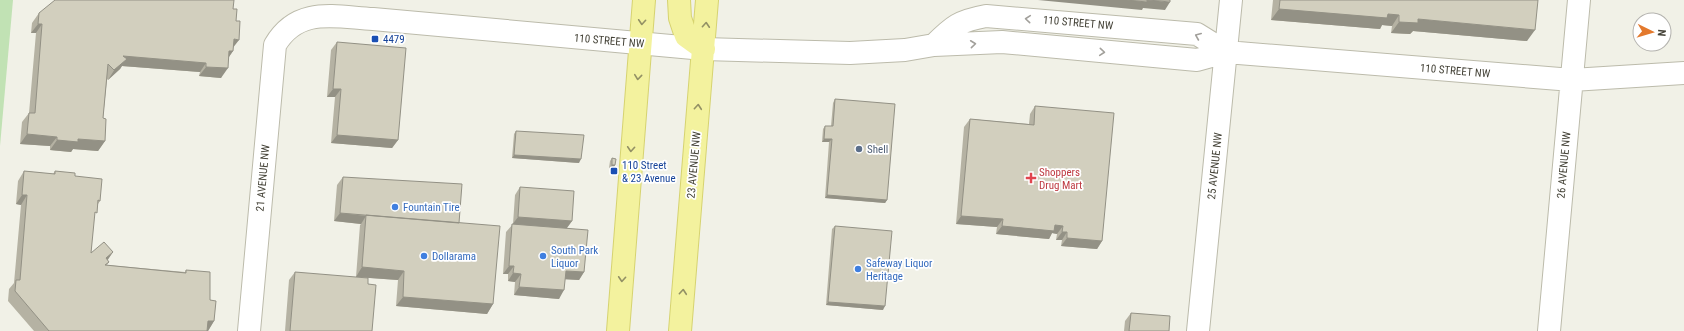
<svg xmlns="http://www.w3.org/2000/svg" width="1684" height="331" viewBox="0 0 1684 331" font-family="'Roboto Condensed',sans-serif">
<rect width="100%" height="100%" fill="#f1f1e7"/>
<path fill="#c1e2b4" d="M0 0H13L0 146Z"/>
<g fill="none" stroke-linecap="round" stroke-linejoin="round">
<defs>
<path id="minor" d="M1226 52 1572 80 1684 73
M249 331 275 45C298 6 335 17 373 19L704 49 850 53 905 50 934 45 1002 42 1197 60 1226 52 1197 34 986 16C959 21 953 26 934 45
M1198 331 1231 0
M1549 331 1579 0"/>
<path id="major" d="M679 0 680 18 686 36 704 49
M618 331 644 0
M680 331 707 0"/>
</defs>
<use href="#minor" stroke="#bcbbab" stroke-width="24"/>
<use href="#major" stroke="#d6d370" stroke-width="24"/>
<use href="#minor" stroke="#fff" stroke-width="22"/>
<use href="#major" stroke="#f3f29e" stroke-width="22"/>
</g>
<path fill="#b5b2a3" d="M1273 0H1538L1527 41 1413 31 1410 34 1391 33 1392 26 1382 25 1380 29 1271 20Z
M233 9V51L229 57 221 78 199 76 200 72 122 66 120 69 108 80 107 79 103 118 105 141 98 151 73 149 71 152 50 150V146L20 144 22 122 29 113 36 33H31L32 23 39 13Z
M337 42 398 140 392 148 331 143 335 97H327L331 50Z
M835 99 887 200 885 203 825 198 829 142H822L823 129 825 126H831L833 103Z
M1035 106 1102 241 1097 249 1061 246 1062 240H1056L1057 234 1052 233 1049 239 996 234 997 227 956 224 964 127 970 119 1029 124 1030 114Z
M516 131 579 163 512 158 514 134Z
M612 158 615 165 613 169 609 168 610 161Z
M24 171 53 174 55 171 75 176 100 201 98 204 94 216 91 253 113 252 107 260 109 262 107 265 185 272 186 270 210 300 214 321 208 331H34L8 301 9 289 14 283 21 205 16 204 18 181Z
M343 177 459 223 493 304 487 314 396 306 398 280 356 277 360 225 361 224 334 221 337 185Z
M520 187 572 221 567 228 584 272 579 280 565 279 559 299 514 295 515 282 508 281V274H503L506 232 513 224 515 195Z
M835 226 883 310 826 305 832 229Z
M295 272 368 284 372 331H285L289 280Z
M1131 313 1169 331H1124L1125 321Z"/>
<path fill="#939185" d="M1038 0H1147L1170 2 1165 10 1143 8 1142 10Z
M1279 9 1388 14 1399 15 1392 26 1382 25 1380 29 1271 20Z
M1418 19 1535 30 1527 41 1413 31 1410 34 1391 33 1399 22Z
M38 24H42L36 33H31Z
M234 39 239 40 232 49Z
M229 51H233L226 61Z
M123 56 206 63 200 72 122 66 120 69 108 80Z
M206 67 228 68 221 78 199 76Z
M333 89H341L335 97H327Z
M27 134 57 137 50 146 20 144Z
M337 135 398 140 392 148 331 143Z
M78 139 105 141 98 151 73 149 71 152 50 150 57 140Z
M824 139H832L829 142H822Z
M514 155 581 159 579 163 512 158Z
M612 165H615L613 169 609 168Z
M22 195H27L21 205 16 204Z
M827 195 887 200 885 203 825 198Z
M340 213 366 216 361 224 334 221Z
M961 216 1003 219 997 227 956 224Z
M518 217 572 221 566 229 512 225Z
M1055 225 1063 226 1057 234 1052 233 1049 239 996 234 1002 226Z
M1062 232H1067L1062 240H1056Z
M1067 238 1102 241 1097 249 1061 246Z
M113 252 107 261 106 258Z
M509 266H514L508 274H503Z
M362 267 404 271 398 280 356 277Z
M566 271 584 272 579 280 560 279Z
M513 273 521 274 515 282 508 281Z
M519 287 564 290 559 299 514 295Z
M403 297 493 304 487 314 396 306Z
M828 302 885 306 883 310 826 305Z
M208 321H214L208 331 202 330Z"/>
<path fill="#d2cfbe" stroke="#939185" d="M55 0H234L233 9H237L236 21H240L239 40 234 39 233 51H229L228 68 206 67V63L123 56 127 59 114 70 108 64 103 118 106 119 105 141 78 139V142L57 140V137L27 134 29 113H35L42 24H38L39 13Z
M1126 0H1147V2Z
M1148 0H1170V2Z
M1280 0H1538L1535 30 1418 19V23L1399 22V15L1388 14 1387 18 1279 9Z
M337 42 406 48 398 140 337 135 341 89H333Z
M835 99 895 104 887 200 827 195 832 139H824L825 126H833Z
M1035 106 1114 113 1102 241 1067 238V232H1062L1063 226 1055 225 1054 231 1002 226 1003 219 961 216 970 119 1034 125Z
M516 131 584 135 581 159 514 155Z
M612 158 616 159 615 165H612Z
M24 171 55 174V171L75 173V176L102 179 100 201 98 200 97 213 95 212 91 253 104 242 113 252 106 258 109 262 105 265 186 273V270L210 272V300L216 301 214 321H208L207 331H49L15 291 16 280H20L27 195H22Z
M343 177 462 184 459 223 340 213Z
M520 187 574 191 572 221 518 217Z
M366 215 500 226 493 304 403 297 404 271 362 267Z
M512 224 588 230 584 272 566 271 564 290 519 287 521 274 513 273 514 266H509Z
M835 226 892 231 885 306 828 302Z
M295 272 368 278V284L376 285 372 331H290Z
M1131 313 1170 316 1169 331H1129Z"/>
<defs><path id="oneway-chevron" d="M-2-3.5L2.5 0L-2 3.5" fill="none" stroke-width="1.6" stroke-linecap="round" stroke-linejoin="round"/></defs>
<g stroke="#a2a09b">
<use href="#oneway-chevron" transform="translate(1028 19) rotate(-175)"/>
<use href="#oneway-chevron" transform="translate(1198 36) rotate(-157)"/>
<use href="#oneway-chevron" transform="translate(973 44) rotate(-6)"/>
<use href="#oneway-chevron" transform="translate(1102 52) rotate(5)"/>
</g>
<g stroke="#939165">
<use href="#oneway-chevron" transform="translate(642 22) rotate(94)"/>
<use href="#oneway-chevron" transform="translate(706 25) rotate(-86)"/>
<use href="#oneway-chevron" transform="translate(638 77) rotate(96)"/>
<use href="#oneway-chevron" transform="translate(698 107) rotate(-85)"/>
<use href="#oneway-chevron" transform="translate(631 149) rotate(94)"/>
<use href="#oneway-chevron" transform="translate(622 279) rotate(94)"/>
<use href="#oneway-chevron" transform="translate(683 292) rotate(-85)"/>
</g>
<g fill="#1a4fb4" stroke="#fff" stroke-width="1.5">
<rect x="371" y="35" width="8" height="8" rx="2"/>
<rect x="610" y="167" width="8" height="8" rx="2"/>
</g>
<circle fill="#5c6f8a" stroke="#fff" stroke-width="1.5" cx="859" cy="149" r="4"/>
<path fill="#e0444e" stroke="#fff" stroke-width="1.5" d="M1029 172h4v4h4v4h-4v4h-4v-4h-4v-4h4z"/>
<g fill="#3f7fe0" stroke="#fff" stroke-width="1.5">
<circle cx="395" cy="207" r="4"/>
<circle cx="424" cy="256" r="4"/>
<circle cx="543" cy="256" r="4"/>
<circle cx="858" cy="269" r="4"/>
</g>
<g text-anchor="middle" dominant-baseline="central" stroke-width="3.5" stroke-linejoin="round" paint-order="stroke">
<g font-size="11" fill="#444237" stroke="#fff">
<text transform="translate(1078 23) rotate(5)">110 STREET NW</text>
<text transform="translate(609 41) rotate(5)">110 STREET NW</text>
<text transform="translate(1455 71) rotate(5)">110 STREET NW</text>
<text transform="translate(694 165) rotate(-85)">23 AVENUE NW</text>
<text transform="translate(1564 165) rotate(-85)">26 AVENUE NW</text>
<text transform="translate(1215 166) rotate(-84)">25 AVENUE NW</text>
<text transform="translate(263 178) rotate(-85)">21 AVENUE NW</text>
</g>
<g font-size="11" fill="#164399" stroke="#fff" text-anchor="start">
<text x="383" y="39">4479</text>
<text x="622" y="165">110 Street<tspan x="622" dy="13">&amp; 23 Avenue</tspan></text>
</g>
<g font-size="11" fill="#4e5e75" stroke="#fff" text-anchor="start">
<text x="867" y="149">Shell</text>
</g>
<g font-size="11" fill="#be3a42" stroke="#fff" text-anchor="start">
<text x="1039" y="172">Shoppers<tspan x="1039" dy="13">Drug Mart</tspan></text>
</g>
<g font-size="11" fill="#366cbe" stroke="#fff" text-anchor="start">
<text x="403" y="207">Fountain Tire</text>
<text x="551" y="250">South Park<tspan x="551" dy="13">Liquor</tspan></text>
<text x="432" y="256">Dollarama</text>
<text x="866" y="263">Safeway Liquor<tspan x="866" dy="13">Heritage</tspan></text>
</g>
</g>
<g transform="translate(1652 32) rotate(95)"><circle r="19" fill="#ffffff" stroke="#b4b3af"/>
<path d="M0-3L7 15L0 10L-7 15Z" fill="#e3792d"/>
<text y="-6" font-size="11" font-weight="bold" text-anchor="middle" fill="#444237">N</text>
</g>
</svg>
